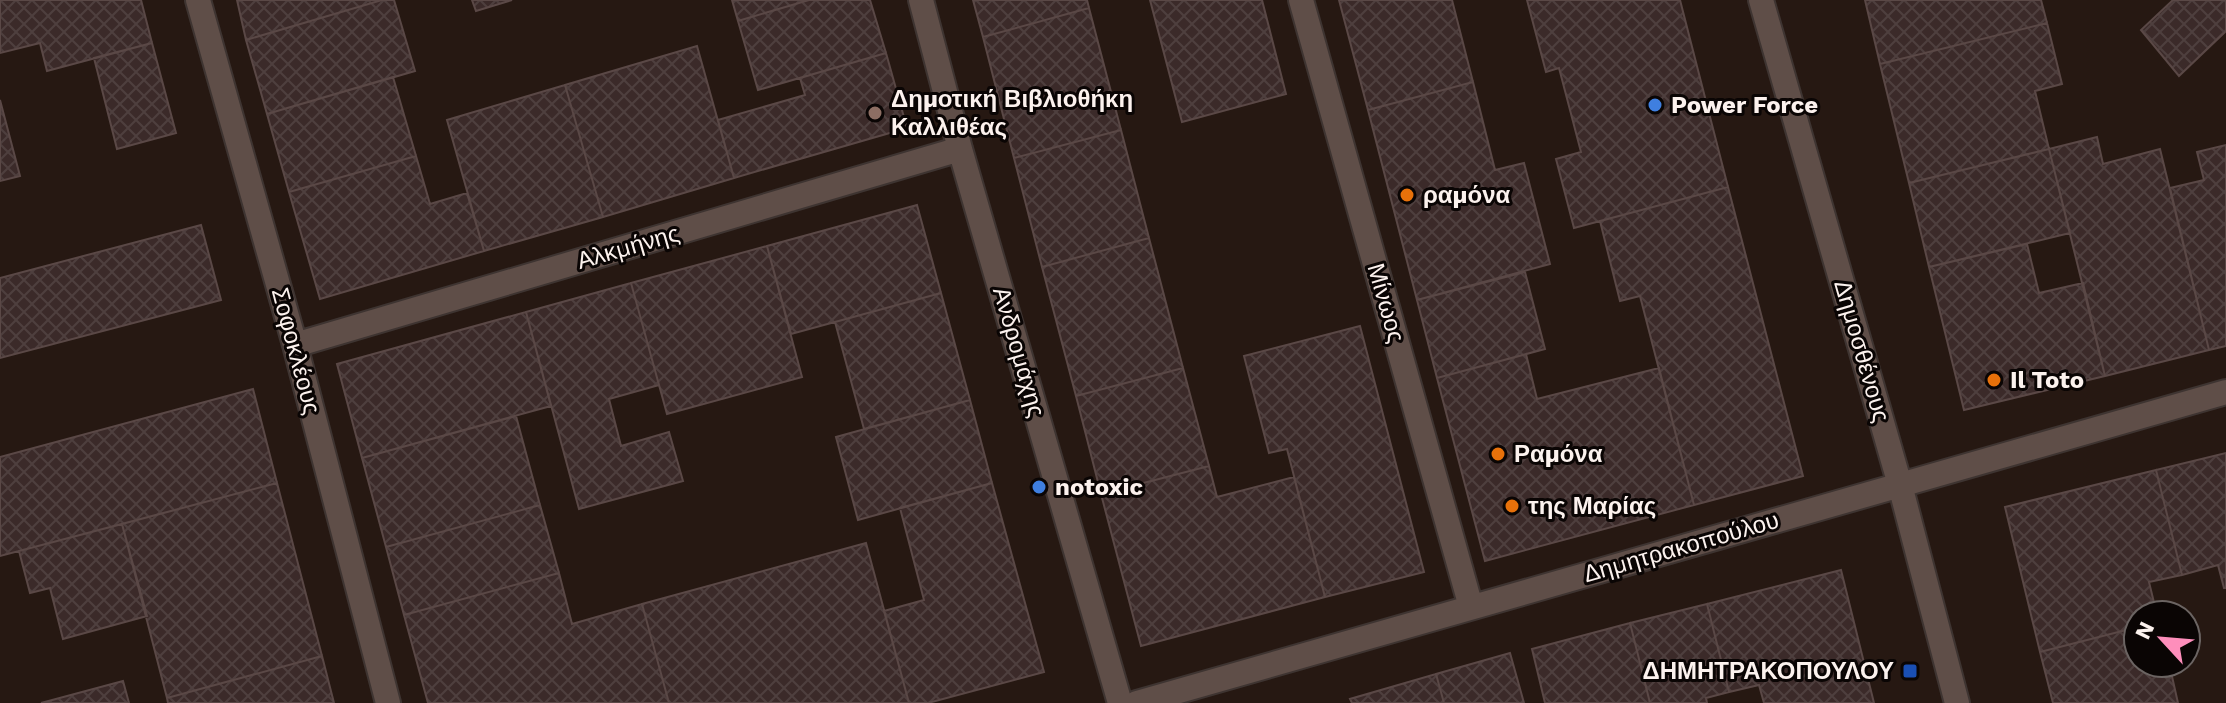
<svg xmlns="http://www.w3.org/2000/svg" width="2226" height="703" viewBox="0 0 2226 703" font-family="'Work Sans',sans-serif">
<defs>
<pattern id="building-cross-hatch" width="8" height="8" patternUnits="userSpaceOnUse" patternTransform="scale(2)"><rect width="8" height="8" fill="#3b2a29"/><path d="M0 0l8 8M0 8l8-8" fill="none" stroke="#4e3f3e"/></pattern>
</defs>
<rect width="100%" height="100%" fill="#261812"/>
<path fill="url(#building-cross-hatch)" stroke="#5a4846" stroke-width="2" d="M0 0H141L152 43 47 71 40 43 0 53Z
M237 0H382L246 40Z
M382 0H394L415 71 267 114 246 40Z
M472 0H512L476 11Z
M732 0H809L738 21Z
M809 0H870L886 53 758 90 738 21Z
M973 0H1087L1089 8 983 37Z
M1150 0H1262L1286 94 1182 122Z
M1339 0H1452L1473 82 1368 110Z
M1527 0H1680L1728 187 1574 228 1556 159 1581 152 1559 68 1546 72Z
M1865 0H2041L2047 23 1880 64Z
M2173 0H2226V31L2179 76 2141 30Z
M1089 8 1121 130 1014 158 983 37Z
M2047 23 2062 84 2035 91 2049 149 1909 183 1880 64Z
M152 43 176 133 117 149 94 58Z
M697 46 734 178 603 217 565 85Z
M886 53 907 128 734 178 718 120 805 95 800 78Z
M393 77 416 156 289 192 267 114Z
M1473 82 1495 170 1524 163 1550 264 1417 300 1368 110Z
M565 85 603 217 484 251 447 120Z
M0 100 20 176 0 181Z
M1121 130 1149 238 1042 267 1014 158Z
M2097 137 2103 164 2160 149 2209 350 2105 376 2049 149Z
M2226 145V346L2209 350 2170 188 2204 180 2197 152Z
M2049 149 2070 233 1929 267 1909 183Z
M416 156 430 204 467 193 484 251 320 299 289 192Z
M1728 187 1803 476 1694 505 1640 296 1620 301 1600 221Z
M917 205 941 293 791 334 767 246Z
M201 225 221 300 0 358V278Z
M1149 238 1183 368 1076 396 1042 267Z
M2027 244 2039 293 2083 283 2105 376 1964 410 1929 267Z
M767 246 802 377 667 414 631 283Z
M1525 272 1545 349 1437 378 1417 300Z
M631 283 659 385 609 399 621 446 669 432 683 481 579 509 526 312Z
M941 293 970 400 864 429 835 322Z
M526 312 551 406 362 458 337 364Z
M1360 326 1424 572 1325 597 1287 449 1269 453 1244 356Z
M1526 354 1537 399 1659 368 1694 505 1485 561 1437 378Z
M1183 368 1209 466 1101 494 1076 396Z
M253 389 277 483 0 556V457Z
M970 400 992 483 858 520 836 437Z
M516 416 540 505 386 547 362 458Z
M2226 453V588H2224L2218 565 2182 575 2156 470Z
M1209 466 1217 497 1294 477 1325 597 1141 646 1101 494Z
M2156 470 2182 575 2149 582 2157 615H2138V627L2040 652 2005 507Z
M277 483 322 656 167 698 122 524Z
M992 483 1044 672 928 703H909L884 611 924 600 900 508Z
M540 505 559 573 404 615 386 547Z
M122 524 147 616 63 639 50 588 30 593 19 551Z
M866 543 909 703H669L642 604Z
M1841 570 1874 703H1764L1759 685 1729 692 1707 604Z
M559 573 572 624 642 604 669 703H428L404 615Z
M1707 604 1729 692 1706 698 1707 703H1650L1630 623Z
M1630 623 1650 703H1545L1532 649Z
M2138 627V663H2169L2178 703H2053L2040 652Z
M1510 653 1524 703H1444L1436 674Z
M322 656 334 703H168L167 698Z
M1436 674 1444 703H1352L1350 699Z
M123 681 129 703H41Z"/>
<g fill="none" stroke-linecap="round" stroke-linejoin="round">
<defs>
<path id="minor" d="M198 0 295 345 388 703
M921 0 960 149 1120 703
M1301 0 1471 607
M1761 0 1900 485 1957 703
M295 345 960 149
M1137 703 2226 392"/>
</defs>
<use href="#minor" stroke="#3e3431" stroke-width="28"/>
<use href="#minor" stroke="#5f4e48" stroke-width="24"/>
</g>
<g fill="#3f7fe0" stroke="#0a0504" stroke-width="3">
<circle cx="1655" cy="105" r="8"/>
<circle cx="1039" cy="487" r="8"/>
</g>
<circle fill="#8d6e63" stroke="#0a0504" stroke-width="3" cx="875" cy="113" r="8"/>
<g fill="#e8710a" stroke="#0a0504" stroke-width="3">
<circle cx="1407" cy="195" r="8"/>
<circle cx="1994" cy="380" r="8"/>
<circle cx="1498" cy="454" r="8"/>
<circle cx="1512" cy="506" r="8"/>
</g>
<rect fill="#1a4fb4" stroke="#0a0504" stroke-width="3" x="1902" y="663" width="16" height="16" rx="4"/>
<g text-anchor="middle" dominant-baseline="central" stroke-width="6" stroke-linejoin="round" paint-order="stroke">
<g font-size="24" font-weight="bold" fill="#fcf2ee" stroke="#0a0504" text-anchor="start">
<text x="891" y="99">Δημοτική Βιβλιοθήκη<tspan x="891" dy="28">Καλλιθέας</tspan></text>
<text x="1671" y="105">Power Force</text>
<text x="1423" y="195">ραμόνα</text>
<text x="2010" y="380">Il Toto</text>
<text x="1514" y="454">Ραμόνα</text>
<text x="1055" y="487">notoxic</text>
<text x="1528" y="506">της Μαρίας</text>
<text x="1894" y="671" text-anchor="end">ΔΗΜΗΤΡΑΚΟΠΟΥΛΟΥ</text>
</g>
<g font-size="24" fill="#fcf2ee" stroke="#0a0504">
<text transform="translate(628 247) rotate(-16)">Αλκμήνης</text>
<text transform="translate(1386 303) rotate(74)">Μίνωος</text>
<text transform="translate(296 351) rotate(75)">Σοφοκλέους</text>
<text transform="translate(1862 351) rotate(74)">Δημοσθένους</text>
<text transform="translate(1019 352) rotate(74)">Ανδρομάχης</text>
<text transform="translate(1681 547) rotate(-16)">Δημητρακοπούλου</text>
</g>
</g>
<g transform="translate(2162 639) rotate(296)"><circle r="38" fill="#0a0504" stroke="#6b6462" stroke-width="2"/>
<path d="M0-6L14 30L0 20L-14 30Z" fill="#fe8ebb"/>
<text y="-12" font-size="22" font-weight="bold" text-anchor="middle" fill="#fcf2ee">N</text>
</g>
</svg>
